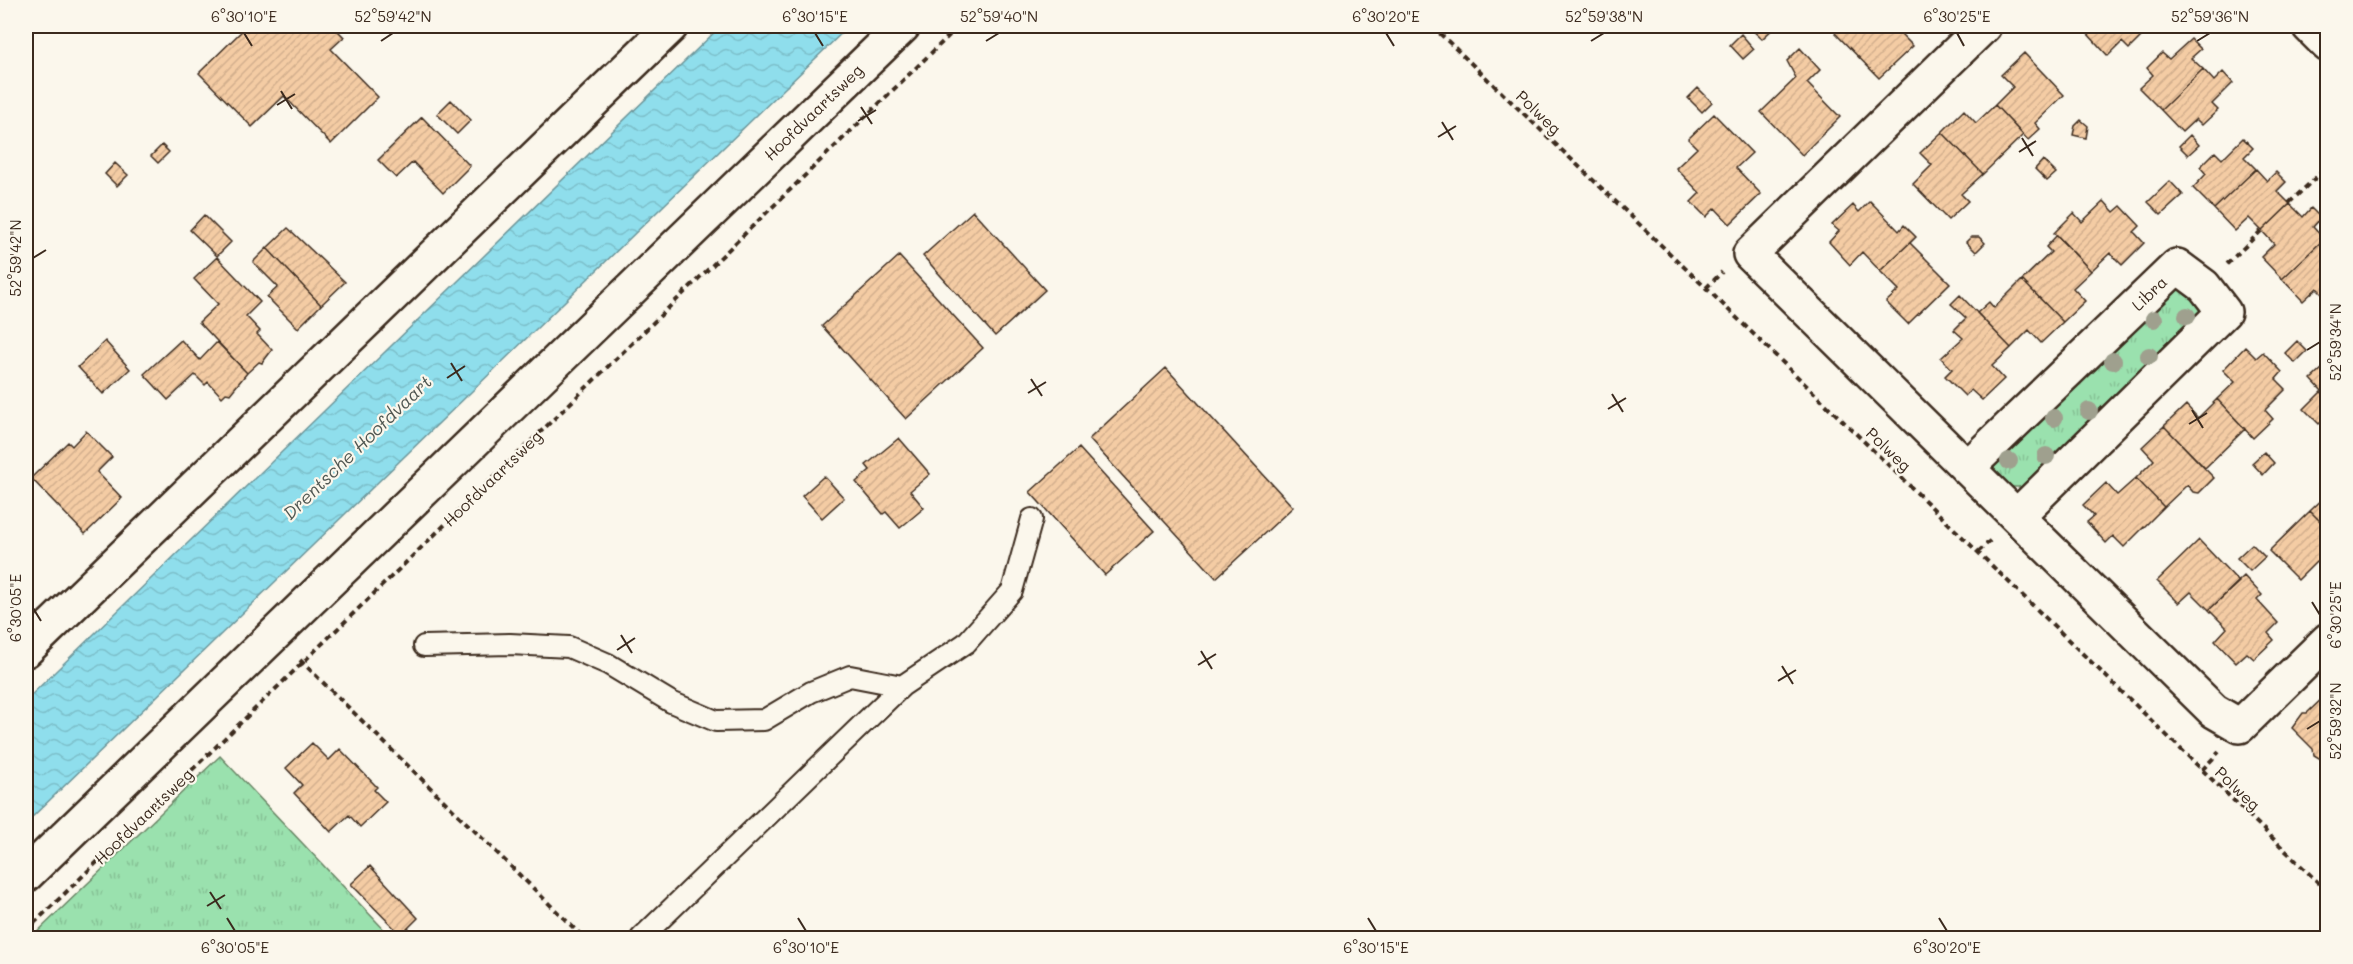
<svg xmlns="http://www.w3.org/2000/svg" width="2353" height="964" viewBox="0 0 2353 964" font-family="Mali,sans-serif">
<defs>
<pattern id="grass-tufts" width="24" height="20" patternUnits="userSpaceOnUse" patternTransform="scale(1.5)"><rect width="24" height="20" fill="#9ae1ae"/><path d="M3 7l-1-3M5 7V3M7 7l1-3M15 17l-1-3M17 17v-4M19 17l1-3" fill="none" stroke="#86c195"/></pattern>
<pattern id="water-waves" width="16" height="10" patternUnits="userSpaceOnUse" patternTransform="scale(1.5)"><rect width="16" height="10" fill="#8fdeec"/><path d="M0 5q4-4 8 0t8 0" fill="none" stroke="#7cbfca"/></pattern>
<pattern id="building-hatch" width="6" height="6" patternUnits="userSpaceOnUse" patternTransform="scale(1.5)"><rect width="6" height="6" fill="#f4cca4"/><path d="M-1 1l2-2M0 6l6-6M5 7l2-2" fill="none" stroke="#d2af8d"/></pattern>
</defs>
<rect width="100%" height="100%" fill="#fbf7ec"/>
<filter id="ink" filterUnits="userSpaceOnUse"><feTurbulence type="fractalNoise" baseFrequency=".0167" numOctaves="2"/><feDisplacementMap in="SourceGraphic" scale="12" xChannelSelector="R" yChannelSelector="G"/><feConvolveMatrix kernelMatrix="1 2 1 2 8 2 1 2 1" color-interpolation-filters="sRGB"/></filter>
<g filter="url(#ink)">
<path fill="url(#grass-tufts)" stroke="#6a8666" stroke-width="1.5" d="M2170 289H2186L2200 302 2201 317 2024 487H2007L1994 473V459Z
M220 756 392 938H31Z"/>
<path fill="url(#water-waves)" stroke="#6d969a" stroke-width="1.5" d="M721 26H849L26 823V700Z"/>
<path fill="url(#building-hatch)" stroke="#3b2a1e" stroke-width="1.5" d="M247 26H333L344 37 331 49 378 97 331 144 284 96 252 127 199 73Z
M1752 26H1776L1762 39 1750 28Z
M1843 26H1911L1902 35 1913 46 1879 78 1835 33Z
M2095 26H2139L2138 27 2144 34 2129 49 2122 42 2108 56 2087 33Z
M1741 34 1754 49 1743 59 1730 45Z
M2191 39 2201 49 2191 58 2203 69 2161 110 2139 88 2153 75 2147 68 2162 53 2169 59Z
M1800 48 1820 70 1807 83 1840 117 1802 155 1761 112 1796 78 1787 61Z
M2024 53 2064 95 2035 123 2040 129 2028 140 1995 105 2013 87 2001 75Z
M2203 69 2214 81 2223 72 2233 83 2212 104 2218 110 2202 125 2196 119 2182 132 2161 110Z
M1698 88 1712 102 1702 112 1688 98Z
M451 100 471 120 457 134 437 114Z
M1995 105 2023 135 1983 174 1942 132 1964 110 1976 123Z
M1714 114 1752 153 1736 168 1761 194 1730 224 1715 208 1706 217 1691 202 1700 193 1676 168 1697 148 1688 139Z
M422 117 470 166 443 193 413 162 396 178 378 160Z
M2081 120 2088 126 2086 138 2073 135 2075 126Z
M1942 132 1983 174 1961 194 1968 201 1948 220 1913 184 1932 165 1920 153Z
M2190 135 2199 145 2188 155 2179 146Z
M2243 138 2253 148 2244 157 2256 169 2214 209 2193 188 2206 174 2200 167 2215 152 2222 159Z
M162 145 169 152 158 163 151 156Z
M2043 160 2056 173 2047 181 2035 169Z
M115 163 128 175 117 186 105 174Z
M2256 169 2267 181 2276 172 2286 182 2277 191 2290 204 2262 231 2249 218 2235 231 2214 209Z
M2170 181 2183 195 2161 215 2148 202Z
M1870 201 1899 231 1904 225 1916 237 1880 271 1862 252 1850 265 1829 242 1839 231 1832 225 1853 205 1859 212Z
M2104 201 2114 212 2121 206 2140 226 2134 232 2144 243 2122 265 2110 253 2091 271 2054 233 2074 213 2082 222Z
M2290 204 2303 217 2311 208 2321 218 2313 227 2324 239 2282 279 2261 257 2274 244 2262 231Z
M973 211 1045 290 995 336 923 256Z
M204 215 231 242 217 256 190 230Z
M288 228 345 282 321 305 267 248Z
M2057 235 2091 271 2073 288 2085 301 2063 322 2022 280 2051 252 2046 247Z
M1916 237 1910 243 1950 283 1908 324 1886 302 1899 290 1880 271Z
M1971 237H1979L1985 243 1976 252 1966 242Z
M2324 239 2328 243V290L2323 294 2317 288 2303 301 2282 279Z
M267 248 321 305 298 328 267 297 278 287 253 262Z
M899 256 983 348 906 419 822 326Z
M217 257 260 302 246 316 260 331 257 334 272 350 262 363 259 362 247 373 199 322 218 304 194 279Z
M2022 280 2063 322 2041 343 2029 330 2011 348 1977 313 1989 302 1994 308Z
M1960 295 2011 348 1992 366 2004 379 1982 400 1971 390 1965 396 1945 376 1952 369 1941 358 1963 338 1954 330 1966 318 1951 304Z
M181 340 200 360 217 342 247 373 230 394 226 393 222 397 208 382 205 385 195 375 168 400 144 374Z
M105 341 130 369 103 394 78 367Z
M2297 341 2307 351 2295 363 2285 353Z
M2245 347 2256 358 2263 352 2282 372 2276 379 2286 389 2265 410 2273 419 2253 438 2217 399 2235 382 2223 370Z
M1166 368 1293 507 1216 578 1089 439Z
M2323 368 2328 373V385L2322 391 2311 379Z
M2321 392 2328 398V415L2319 424 2304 409Z
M2217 399 2245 429 2205 468 2164 426 2186 405 2198 418Z
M2164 426 2214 478 2199 493 2193 492 2187 485 2164 507 2136 478 2154 460 2142 447Z
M86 431 112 457 97 472 122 498 85 534 31 478 68 442 72 446Z
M899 438 930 474 910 491 924 508 900 528 886 512 883 514 856 482 870 470 866 465Z
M1079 448 1154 531 1105 575 1030 492Z
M2264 452 2274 463 2263 475 2252 463Z
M824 476 844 498 822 518 802 496Z
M2136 478 2164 507 2124 547 2113 536 2106 543 2087 522 2094 516 2083 505 2106 483 2117 495Z
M2328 494V529L2310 511Z
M2310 511 2328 529V573L2316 562 2298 580 2269 551Z
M2199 540 2239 582 2209 610 2191 592 2179 603 2157 581Z
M2252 544 2265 557 2250 571 2237 558Z
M2244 576 2262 595 2257 600 2278 623 2268 633 2274 640 2254 659 2247 653 2236 663 2215 641 2227 628 2209 610Z
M2328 689V759L2324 761 2314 755 2313 749 2292 728 2303 713H2307L2326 695Z
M312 743 329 760 340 749 377 787 374 790 386 802 360 827 349 815 331 832 294 793 302 785 286 768Z
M370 866 418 918 401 935 351 884Z"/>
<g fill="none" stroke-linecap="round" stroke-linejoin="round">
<defs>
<path id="service" d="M424 646 510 644 569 647 608 664 671 702 716 721 764 720 811 692 850 676 902 686
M641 938 902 686 966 643 1012 591 1032 519"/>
<path id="minor" d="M1984 26 1750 254 2214 711 2240 726 2328 640
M2309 26 2328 45
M1967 468 2177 266 2204 286 2224 312 2017 516
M26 650 671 26
M26 875 903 26"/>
</defs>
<use href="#service" stroke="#3b2a1e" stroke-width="24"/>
<use href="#minor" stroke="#3b2a1e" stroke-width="38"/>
<path stroke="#3b2a1e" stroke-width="4" stroke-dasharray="6 4.5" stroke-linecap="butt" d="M1432 26 1706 288 2328 892
M2289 203 2328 166
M2227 264 2261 231
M1706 288 1722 272
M1978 552 1992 539
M300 660 584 938
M2202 770 2219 752
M26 931 959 26"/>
<use href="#service" stroke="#fbf7ec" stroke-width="20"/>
<use href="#minor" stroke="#fbf7ec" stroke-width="33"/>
</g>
<g fill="#9fa08e">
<circle cx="2187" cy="316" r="9"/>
<circle cx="2154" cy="319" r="9"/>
<circle cx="2149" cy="356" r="9"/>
<circle cx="2113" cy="361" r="9"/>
<circle cx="2089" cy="411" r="9"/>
<circle cx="2054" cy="418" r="9"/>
<circle cx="2046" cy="456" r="9"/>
<circle cx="2009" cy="461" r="9"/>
</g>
</g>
<path fill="none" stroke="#3b2a1e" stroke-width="2" d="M244 33 252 46M815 33 823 46M1386 33 1394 46M1957 33 1964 46M381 41 393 33M986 41 999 33M1591 41 1604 33M2197 41 2210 33M281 91 292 109M277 105 295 94M861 107 872 124M858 121 876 110M1442 122 1453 140M1438 137 1456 126M2022 138 2033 156M2019 152 2036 141M33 258 46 250M2307 350 2320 342M451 363 462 381M447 378 465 366M1031 379 1042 396M1028 393 1046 382M1612 394 1623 412M1608 409 1626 398M2192 410 2203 428M2189 424 2207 413M2312 602 2320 615M33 608 41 621M621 635 632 653M617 650 635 638M1201 651 1212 669M1198 665 1216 654M1782 666 1793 684M1778 681 1796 670M2307 729 2320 721M210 892 221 909M207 906 225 895M227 918 235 931M798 918 806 931M1368 918 1376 931M1939 918 1947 931"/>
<g text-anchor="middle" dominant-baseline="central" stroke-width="4.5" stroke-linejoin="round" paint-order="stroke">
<g font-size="16" fill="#3b2a1e" stroke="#fbf7ec">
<text transform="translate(813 112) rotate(-44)">Hoofdvaartsweg</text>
<text transform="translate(1539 112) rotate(44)">Polweg</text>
<text transform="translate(2149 293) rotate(-44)">Libra</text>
<text transform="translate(1889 449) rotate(44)">Polweg</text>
<text transform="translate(492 478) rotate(-44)">Hoofdvaartsweg</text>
<text transform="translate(2238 788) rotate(44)">Polweg</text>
<text transform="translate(143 816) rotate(-44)">Hoofdvaartsweg</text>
</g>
<g font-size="18" font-style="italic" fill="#505752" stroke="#fbf7ec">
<text transform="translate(357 447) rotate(-44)">Drentsche Hoofdvaart</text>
</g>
</g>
<rect width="2353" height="964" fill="none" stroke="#fbf7ec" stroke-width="66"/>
<rect x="33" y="33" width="2287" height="898" fill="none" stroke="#3b2a1e" stroke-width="2"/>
<g font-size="15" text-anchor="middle" fill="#3b2a1e">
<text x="244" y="22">6°30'10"E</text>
<text x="393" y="22">52°59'42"N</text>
<text x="815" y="22">6°30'15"E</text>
<text x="999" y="22">52°59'40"N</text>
<text x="1386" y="22">6°30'20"E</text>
<text x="1604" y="22">52°59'38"N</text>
<text x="1957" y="22">6°30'25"E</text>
<text x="2210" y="22">52°59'36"N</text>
<text transform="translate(16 258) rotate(-90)" y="5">52°59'42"N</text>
<text transform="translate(2336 342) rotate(-90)" y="5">52°59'34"N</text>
<text transform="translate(16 608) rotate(-90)" y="5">6°30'05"E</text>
<text transform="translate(2336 615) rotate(-90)" y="5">6°30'25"E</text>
<text transform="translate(2336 721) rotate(-90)" y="5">52°59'32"N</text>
<text x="235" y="953">6°30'05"E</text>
<text x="806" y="953">6°30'10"E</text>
<text x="1376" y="953">6°30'15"E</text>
<text x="1947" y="953">6°30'20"E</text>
</g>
</svg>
